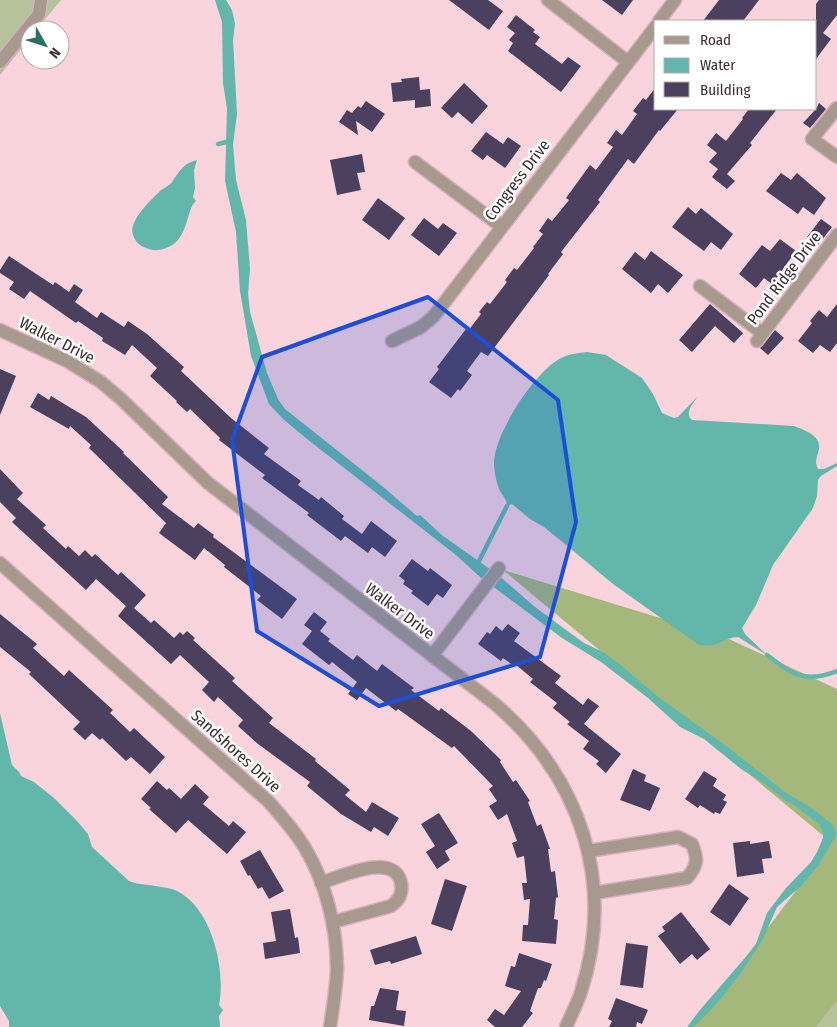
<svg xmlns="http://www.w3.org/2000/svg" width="837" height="1027" viewBox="0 0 837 1027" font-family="'Fira Sans Condensed',sans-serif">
<rect width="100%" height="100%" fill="#f9d4dd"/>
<path fill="#b5c29a" d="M0 0H61L36 30H30V38L0 75Z
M837 1001V1027H817L816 1025Z"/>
<path fill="#a5b87b" d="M503 570 729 639 837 689V1001L817 1025V1027H693L832 843Z"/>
<path fill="#63b7aa" d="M215 0H226L232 10 235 24 233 40 237 114 233 145 236 180 246 220 250 269 248 293 250 312 267 373 278 399 285 409 382 486 417 516 420 515 443 536 497 574 535 607 584 643 603 652 622 666 657 696 725 745 785 792 813 809 833 825 836 833 835 838 818 866 801 886 777 907 763 939 741 973 719 1001 694 1027H687L700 1010 750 952 756 944 767 913 786 888 811 862 817 852 823 838V833L819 824 794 805 786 801 761 781 741 769 704 739 680 727 648 698 601 662 562 638 480 577 456 555 307 439 283 419 269 404 251 356 240 291 236 232 225 181 227 108 223 83 222 22Z
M197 160 194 170 195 188 193 197 196 201C187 208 189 231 174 244 166 249 157 252 149 249 141 247 135 242 133 235 128 221 151 200 160 191 163 188 169 186 172 182 179 172 183 163 197 160Z
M587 352 606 355 642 378 653 394 662 413 674 418 678 417 697 397C693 404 684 413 692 420L794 426C806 431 824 436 818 453 816 460 815 462 818 469H824L837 463V466L821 476 818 480 817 496 813 508 773 565 756 605 742 628 745 634 767 655 738 637C723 637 718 649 699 645L613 584 565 544 544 527 530 519 512 504 507 506C507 499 502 495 499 489 496 481 494 471 494 463 494 434 535 371 561 358 568 354 579 353 587 352Z
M0 713 12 765 19 772 21 776 34 782 54 798 77 821 88 834 92 847 129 881 135 883C145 885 170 887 177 891 212 908 226 970 219 1005L223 1010 219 1016 220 1027H9V1021L0 1006Z"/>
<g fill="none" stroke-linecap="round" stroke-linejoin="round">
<path stroke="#63b7aa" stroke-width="4.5" d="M218 144 226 142
M479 561 507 506
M767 655C792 674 804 684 837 671"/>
</g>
<path fill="#4c405f" d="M449 0H488L503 11 489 30Z
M602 0H633L622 15Z
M719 0H759L743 21H703Z
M819 0H837V15L823 33 831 39 816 59V4Z
M516 15 535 30 533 32 540 37 535 44 562 64 568 57 581 66 561 92 508 51 513 43 509 40 515 33 507 27Z
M419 77 420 90 430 89 431 106 415 108V100L393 102 391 83 402 82 401 79Z
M464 83 488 106 472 124 458 112 452 118 441 108Z
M656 87V109H678L660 131 659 130 634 164 628 159 598 200 600 202 561 252 563 254 548 274 549 275 488 356 481 352 467 371 472 375 460 391 458 389 451 398 429 382 439 369 437 367 466 329 468 331 481 314 479 312 487 302 490 304 507 282 505 280 514 268 517 270 534 248 533 247 543 234 539 231 548 218 552 221 569 200 566 198 590 165 596 170 613 147 607 143 616 130 622 135 637 114 633 111 643 98 646 100Z
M366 101 385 114 372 132 356 121 358 135 339 122 347 110 352 113 358 106 361 108Z
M819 103 826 109 810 128 803 123 816 109Z
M749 109H777L750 143 752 145 727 174 735 181 727 189 712 177 718 169 709 162 717 153 707 145 716 133 726 141 743 119 742 118Z
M486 132 503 144 508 137 521 146 505 168 487 155 483 160 471 151Z
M362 154 365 172 357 173 361 190 337 195 330 160Z
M781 173 791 180 797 173 826 198 814 215 803 207 798 214 766 191Z
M378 198 405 218 389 240 362 220Z
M688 207 696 214 701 208 733 234 721 250 711 242 704 251 672 227Z
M424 218 438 229 443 223 457 233 439 256 411 235Z
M821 219 832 227 818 245 807 237Z
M780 239 796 251 772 284 764 278 756 288 739 274 762 245 770 251Z
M651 251 683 275 668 293 658 284 651 293 622 269 635 252 645 260Z
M9 256 53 285 55 282 69 292 74 284 83 290 75 302 97 318 101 312 124 327 128 321 147 334 184 367 181 371 231 418 269 448 264 454 301 481 298 485 319 500 321 497 344 516 342 519 362 534 371 521 397 541 385 557 372 547 368 553 345 536 341 541 307 515 309 513 262 478 265 475 219 440 220 438 190 409 187 412 176 402 177 401 150 376 157 368 132 345 125 355 102 341 103 338 78 321 76 323 30 291 24 299 9 289 14 282 0 273V270Z
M710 304 743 333 734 343 715 326 692 352 679 340Z
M837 304V343L830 352 820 345 813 353 798 341 812 323 810 321 819 310 827 317Z
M775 330 784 338 768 355 760 348Z
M0 369 16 376 0 415Z
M38 393 49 400 51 396 86 417 124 452 123 453 168 497 162 504 194 528 198 523 214 535 213 537 297 599 282 619 257 600 261 596 224 567 225 565 204 548 195 560 159 533 166 523 89 448 91 445 70 426 69 429 30 407Z
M0 469 23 493 17 499 46 525 43 528 66 549 68 546 79 556 85 550 92 557 95 554 118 575 121 572 146 595 134 608 151 623 154 620 174 638 180 632 183 635 187 631 195 638 193 640 235 678 232 681 273 718 269 723 316 759 315 761 350 790 345 795 366 812 372 802 399 818 388 836 374 827 371 832 341 814 307 786 310 782 258 744 238 726 243 720 218 697 214 702 202 690 209 682 180 655 171 664 118 616 126 606 96 579 86 590 12 522 16 518 0 502Z
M412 559 428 571 430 568 452 585 443 598 437 594 428 606 411 593 413 591 403 584 405 581 399 576Z
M314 612 327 622 320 631 330 639 328 641 353 660 357 655 377 671 382 664 414 688 411 690 439 711 441 708 471 731 501 760 500 762 513 782 516 780 530 801 528 802 537 826 541 824 550 849H548L551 872 555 871 558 897 556 898 554 919 558 920 556 944 522 941 523 925H528L530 899 524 900 522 883H527L524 856 517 858 512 843 517 841 507 814 498 820 489 806 497 801 489 789 493 786 454 746 452 748 398 709 396 711 366 688 357 700 348 694 357 682 332 662 329 665 302 644 312 631 304 625Z
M0 614 37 644 33 648 64 676 69 670 113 710 110 713 130 732 134 728 165 757 150 774 131 757 126 761 102 738 100 740 92 733 85 740 73 729 80 722 29 674 31 672 0 647Z
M508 624 520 633 514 641 561 676 555 683 583 705 588 698 599 706 584 724 621 754 606 773 596 764 599 761 583 749 589 741 567 724 570 722 553 708 557 703 530 682 533 679 515 664 514 666 503 658 501 661 478 644 487 632 490 634 496 626 502 631Z
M633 769 646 775 644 781 660 788 650 811 620 800Z
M704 771 717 779 713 786 726 795 723 800 727 802 720 814 715 812 714 814 700 805 698 808 685 799Z
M157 781 167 790 169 788 181 799 195 784 209 797 203 804 229 826 233 821 246 832 227 854 188 820 176 833 149 809 151 808 141 799Z
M439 813 458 843 445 851 450 860 437 869 426 852 435 846 421 824Z
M750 841V844L769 841 772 858 762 859 764 873 737 877 733 843Z
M260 850 284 891 269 899 262 887 258 889 250 875 248 876 240 861Z
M445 879 467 886 452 931 431 924Z
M729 884 749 898 730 926 710 912Z
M290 909 295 938 298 937 300 953 265 959 263 943 276 941 271 912Z
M681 912 710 949 697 960 692 954 680 964 658 936 665 931 662 927Z
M416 936 422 954 391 964 390 961 375 965 370 950Z
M626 943 648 946 643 988 620 985Z
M519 953 552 964 546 981 544 980 541 988H538L530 1011 533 1013 522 1027H495L487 1020 495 1009 504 1015 521 991 505 986 511 966 515 967Z
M380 988 399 991 396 1010 406 1011 404 1026 369 1020 371 1006H374Z
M616 998 648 1010 642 1024 637 1022 636 1027H609L612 1021 608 1019Z"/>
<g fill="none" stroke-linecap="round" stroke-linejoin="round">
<defs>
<path id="minor" d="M548 0 628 62
M659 21 675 0
M0 62 39 14 41 0
M837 108 812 139 837 157
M415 162 502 227
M700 286 762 333
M0 330 67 361 101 382 121 399 208 483 495 704C581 778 616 883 581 992 577 1004 571 1015 566 1027
M392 341 421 327 434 316 656 26
M757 341 837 235
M0 563 269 802C282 817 295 831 305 848 326 883 337 928 337 970 336 989 333 1008 330 1027
M432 656 499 568
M588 851 678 837 692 844C698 859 698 865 687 878L594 893
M321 883C339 877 395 851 401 883 403 894 399 900 391 906L333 922"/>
</defs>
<use href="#minor" stroke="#d4b2ba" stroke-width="15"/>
<use href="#minor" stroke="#a7998d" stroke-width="12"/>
</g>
<path fill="#1d4ed8" fill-opacity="0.2" stroke="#1d4ed8" stroke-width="4" stroke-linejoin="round" d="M428 297 558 400 576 522 540 657 379 706 257 631 232 440 262 357Z"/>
<g text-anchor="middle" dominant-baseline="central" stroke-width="5" stroke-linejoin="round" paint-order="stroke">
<g font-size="16" fill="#3e2c30" stroke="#fff">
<text transform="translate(517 180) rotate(-53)">Congress Drive</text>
<text transform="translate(784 278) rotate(-53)">Pond Ridge Drive</text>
<text transform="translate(57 340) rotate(27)">Walker Drive</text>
<text transform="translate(400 611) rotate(37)">Walker Drive</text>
<text transform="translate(236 751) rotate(42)">Sandshores Drive</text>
</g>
</g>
<rect x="654" y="20" width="162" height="90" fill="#ffffff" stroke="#b2abac"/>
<rect x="664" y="36" width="25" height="8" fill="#a7998d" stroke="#b2abac"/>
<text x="700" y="45" font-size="15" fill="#3e2c30">Road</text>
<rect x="664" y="58" width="25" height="15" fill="#63b7aa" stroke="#b2abac"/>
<text x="700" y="70" font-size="15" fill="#3e2c30">Water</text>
<rect x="664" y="82" width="25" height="15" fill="#4c405f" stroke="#b2abac"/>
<text x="700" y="95" font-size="15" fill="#3e2c30">Building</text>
<g transform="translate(45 45) rotate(129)"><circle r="24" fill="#ffffff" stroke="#b2abac"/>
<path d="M0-4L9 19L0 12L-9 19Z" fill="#296f66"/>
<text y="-8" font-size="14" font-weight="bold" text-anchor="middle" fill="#3e2c30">N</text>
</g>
</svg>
